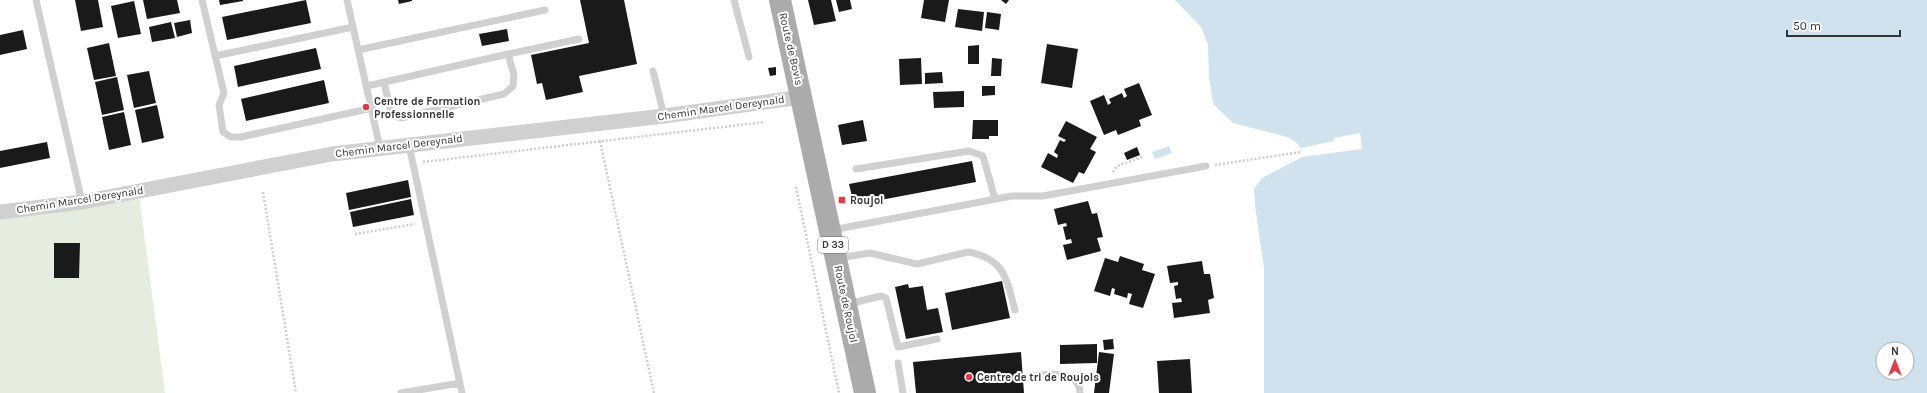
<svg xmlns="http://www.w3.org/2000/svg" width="1927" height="393" viewBox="0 0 1927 393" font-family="Karla,sans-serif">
<rect width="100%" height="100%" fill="#fff"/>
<path fill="#e6ecdf" d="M137 191 140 202 165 393H0V212Z"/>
<path fill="#cfe2ee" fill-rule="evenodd" d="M1175 0H1927V393H1264V268L1255 206 1254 189 1262 178 1302 157 1301 148 1296 142 1287 137 1233 123 1213 104 1209 77 1208 45 1201 27ZM1883 349H1907V373H1883Z
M1169 146 1172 153 1155 159 1152 152Z"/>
<path fill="#fff" d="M1360 133 1362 149 1302 157 1301 148 1334 141V138Z"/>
<path fill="#1a1a1a" d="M75 0H98L103 27 81 31Z
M143 0H177L180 13 147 19Z
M219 0H243V1L220 5Z
M306 0 311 23 227 40 222 17Z
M398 0H412V1L399 4Z
M580 0H624L637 64 579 76 583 92 546 100 542 83 537 84 531 55 589 43Z
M808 0H831L836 21 814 25Z
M836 0H850L852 9 839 12Z
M924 0H949L945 22 921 18Z
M1001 0H1009L1006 4Z
M134 1 141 34 118 38 111 6Z
M958 9 984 12 982 31 955 27Z
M987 12 1001 14 999 30 985 28Z
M190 20 192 33 177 37 174 23Z
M171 22 175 38 152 42 149 27Z
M507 29 509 41 482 46 479 34Z
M23 30 27 49 0 55V35Z
M109 43 116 76 94 80 87 48Z
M1047 44 1078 49 1072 88 1041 83Z
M979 45V64H968V46Z
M316 48 321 69 238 87 234 66Z
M921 58 922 84 900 85 899 59Z
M992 58 1002 59 1001 76H991Z
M776 67V75L770 76 768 68Z
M149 71 156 103 134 108 127 75Z
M942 72 943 83 925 84V73Z
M117 77 124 110 102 115 95 82Z
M324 80 329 103 246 121 241 99Z
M1139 83 1152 115 1139 120 1141 126 1118 135 1116 130 1104 135 1090 101 1104 95 1108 105 1111 103 1109 99 1122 93 1124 98 1127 96 1124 89Z
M982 86H995V95L982 96Z
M964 91V107L934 108 933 92Z
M157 105 164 138 142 143 135 110Z
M124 112 131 145 109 150 102 117Z
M863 120 867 141 842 145 838 125Z
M973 120H998V136H989V139H972Z
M1066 121 1097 137 1090 149 1096 152 1084 174 1079 172 1073 183 1041 167 1048 153 1057 158 1058 155 1054 152 1060 140 1064 142 1066 140 1058 136Z
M47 142 50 158 0 168V151Z
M1137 147 1140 155 1127 160 1124 153Z
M972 161 976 182 854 205 849 184Z
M408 180 411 197 349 210 346 193Z
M411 199 414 215 353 227 350 212Z
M1088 201 1092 214 1097 213 1103 237 1097 238 1101 251 1067 260 1063 245 1072 243 1071 239 1066 240 1063 227 1067 226 1066 223 1058 225 1054 209Z
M54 243H80L79 278H54Z
M1120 256 1144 264 1142 270 1155 274 1143 308 1129 304 1132 294 1128 293 1127 298 1114 294 1115 289 1112 288 1110 296 1094 291 1105 258 1118 262Z
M1202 261 1204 274H1210L1214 298 1208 300 1210 313 1174 318 1172 303 1182 302 1181 298 1176 299 1174 286 1178 285V282L1170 283 1167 266Z
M1002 281 1010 318 952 330 945 293Z
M908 284 909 288 923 286 927 310 938 308 943 332 906 339 895 287Z
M1113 339 1114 349 1104 350 1103 340Z
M1097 344V363L1060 364V345Z
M1021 352 1024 393H916L913 362Z
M1099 352 1114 354 1109 393H1094Z
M1190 359 1192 393H1159L1157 361Z"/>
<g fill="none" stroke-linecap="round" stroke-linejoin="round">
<path stroke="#cdcdcd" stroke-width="2.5" stroke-dasharray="2 2" stroke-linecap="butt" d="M600 141 654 393
M423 162 765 122
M1215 165 1301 152
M1113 172 1117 166 1142 157
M796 187 839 393
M263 192 296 393
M355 234 415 224"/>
<path stroke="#d0d0d0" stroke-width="7" d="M36 0 82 202
M202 0 224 93 219 105 223 132 231 137H241L372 108
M347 0 380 148
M734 0 749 57
M358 50 545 10
M508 54 579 39
M215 56 353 27
M653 71 664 116
M367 86 508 54 514 75 513 86 504 94 401 118 394 116 391 111 384 83
M409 145 462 393
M856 169 969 151 983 156 995 199
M832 230 1012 196H1043L1206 166
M838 258 870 253 917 264 968 252C1005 259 1006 278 1015 310
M848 304 881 296 886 298 898 347 937 339
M898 363 903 393
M1033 376C1049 374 1079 369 1080 393
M401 393 460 383"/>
<path stroke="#d0d0d0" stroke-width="15" d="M0 212 82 202 332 154 664 116 802 97"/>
<path stroke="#ababab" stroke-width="22" d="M780 0 865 393"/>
</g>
<g fill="#e63946" stroke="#fff" stroke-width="1.5">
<circle cx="366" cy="107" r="4"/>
<rect x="838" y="196" width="8" height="8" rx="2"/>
<circle cx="969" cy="377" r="4"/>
</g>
<g text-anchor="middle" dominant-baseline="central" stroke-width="4" stroke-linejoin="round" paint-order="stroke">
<rect fill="#fff" stroke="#707070" stroke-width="1" x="818" y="237" width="30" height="16" rx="3"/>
<g font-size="10" font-weight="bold" fill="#333">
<text x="833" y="245">D 33</text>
</g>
<g font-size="11" fill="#333" stroke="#fff">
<text transform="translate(791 49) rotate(77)">Route de Bovis</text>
<text transform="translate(721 108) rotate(-8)">Chemin Marcel Dereynald</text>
<text transform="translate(399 146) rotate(-7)">Chemin Marcel Dereynald</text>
<text transform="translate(80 200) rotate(-9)">Chemin Marcel Dereynald</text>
<text transform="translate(846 304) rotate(78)">Route de Roujol</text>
</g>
<g font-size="11" font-weight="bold" fill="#333" stroke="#fff" text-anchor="start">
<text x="374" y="101">Centre de Formation<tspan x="374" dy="13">Professionnelle</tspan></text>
<text x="850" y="200">Roujol</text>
<text x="977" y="377">Centre de tri de Roujols</text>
</g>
</g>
<g transform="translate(1895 361)"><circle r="19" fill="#ffffff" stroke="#adadad"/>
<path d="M0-3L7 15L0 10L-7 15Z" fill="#e63946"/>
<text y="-6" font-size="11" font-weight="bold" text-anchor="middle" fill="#333333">N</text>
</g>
<path d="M1787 30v6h113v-6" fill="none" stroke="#333333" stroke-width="2"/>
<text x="1793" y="30" font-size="12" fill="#333333" stroke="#ffffff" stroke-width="3" paint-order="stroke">50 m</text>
</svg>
